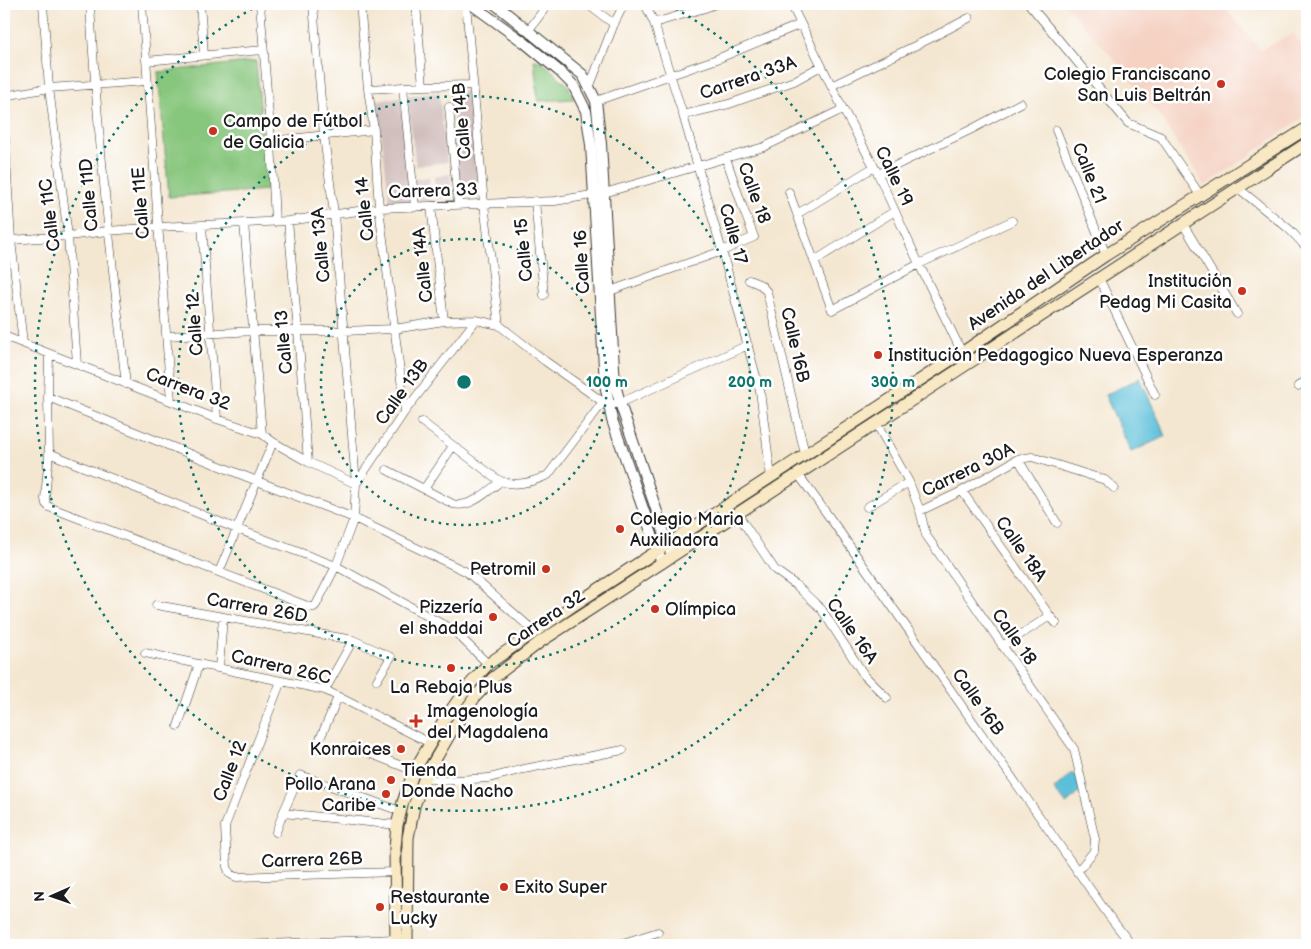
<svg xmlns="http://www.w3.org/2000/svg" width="1311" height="949" viewBox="0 0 1311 949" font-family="'Balsamiq Sans',sans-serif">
<rect width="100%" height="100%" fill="#fff"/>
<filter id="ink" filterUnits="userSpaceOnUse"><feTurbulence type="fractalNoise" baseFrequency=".02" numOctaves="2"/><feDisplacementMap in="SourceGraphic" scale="10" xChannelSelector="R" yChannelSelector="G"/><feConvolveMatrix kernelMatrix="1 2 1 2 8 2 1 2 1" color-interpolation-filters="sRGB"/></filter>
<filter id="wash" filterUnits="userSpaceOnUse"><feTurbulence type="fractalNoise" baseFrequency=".0096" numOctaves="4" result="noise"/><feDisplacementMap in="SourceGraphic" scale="20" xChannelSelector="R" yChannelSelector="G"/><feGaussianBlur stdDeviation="1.12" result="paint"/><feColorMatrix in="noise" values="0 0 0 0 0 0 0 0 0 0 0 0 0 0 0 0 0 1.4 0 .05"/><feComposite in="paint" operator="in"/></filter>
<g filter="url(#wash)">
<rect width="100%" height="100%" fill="#f4e7d1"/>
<path fill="#f5d2c2" d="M1064 4H1233L1226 9 1261 50 1294 33 1307 53V115L1205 186 1159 115 1108 52Z"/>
<path fill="#d1bfbd" d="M469 91 479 194 459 196 452 93Z
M439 92 447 162 416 166 407 97Z
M401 98 412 203 390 205 377 100Z
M450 174 453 198 435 200 434 177Z
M429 177 431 201H416L413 179Z"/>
<path fill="#87c67d" stroke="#52714c" d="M534 60 541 61 568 85 574 99 538 101Z
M256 61 268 190 169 197 158 72Z"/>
<path fill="#5bbfd9" stroke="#3c6e7a" d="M1140 378 1166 436 1131 452 1105 395Z
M1072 772 1086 787 1066 804 1054 789Z"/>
</g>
<g filter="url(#ink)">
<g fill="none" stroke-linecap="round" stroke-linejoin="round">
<defs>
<path id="minor" d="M43 4 49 88 68 236 77 364
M90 4C97 131 111 257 126 384
M142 4 171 401
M200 4 204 55
M260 4 271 141 275 222
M360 4 368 89 374 130 379 208 405 411
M416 4 423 86
M466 4 484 204 499 325
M587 4 614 24
M645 4 654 23 683 115 722 251 760 391 771 477
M791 4 843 109 878 174 919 264 967 363
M1029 4 1128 123 1161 137 1200 195
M654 23 705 8 715 4
M528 31 548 4
M146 61 263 50
M831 86 927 40 969 18
M403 87 415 207
M589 88 614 24 624 4
M368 89 423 86 473 85
M4 96 49 88 147 81
M596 101 717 59 801 24
M449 107 458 205
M683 115 729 104 794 81 821 66
M4 126 11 240 23 343
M1056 130 1106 255
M271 141 374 130
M878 174 970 130 1021 103
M1238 188 1289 229 1307 248
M789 192 832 310 919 264 1012 221
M535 201 544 295
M431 206 444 321
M797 214 874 167
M288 221 298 331 308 462
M244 223 262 434
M1183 224 1237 314
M202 226 217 419
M11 240 68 236 108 231 158 227 288 221 379 208 555 201 604 193 764 147 843 109
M814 261 895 211
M1099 278 1155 395
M749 280 761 285 767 292 805 454
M610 291 722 251 754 237 743 208 726 158
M4 336 217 419 262 434 273 442 308 462 356 484
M167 336 254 331H343L394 329 444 321 476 320 499 325 545 361 603 402 609 405 620 403 748 345
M49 354 48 397 49 453 45 499 46 504 49 507 310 607H314L316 605 336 566 354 518 356 484 334 214 324 136 313 4
M1298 386 1307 380
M48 397 257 481 354 518 467 572 534 631
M422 422 497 479C512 488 533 482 548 475L603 402
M876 423 909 482 920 511 926 535 1074 749 1095 839 1094 851 1077 872
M49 453 237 529 336 566 453 630 488 664
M1018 459 1057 523
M387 470 453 504C470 509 488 491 501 481
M798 474 835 525 1109 916 1130 943 1135 945
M356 484 405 411 476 320
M424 489 453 446
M962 491 1050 616 1056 623
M867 507 909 482
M920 511 962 491 1018 459 1032 457 1105 480 1114 488
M737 513 775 570 797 586 822 610 864 675 887 698
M219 572 273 442
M156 605 353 640 391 657 377 680
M1002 646 1050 616
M145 653 325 690 430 743
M219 668 223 617
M281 681 225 826 227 867 230 874 236 877 396 872
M325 690 353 640
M178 726 199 664
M354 747 414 771
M316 748 338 697
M425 777 440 781 489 778 524 769 623 750
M283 813 397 825
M276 832 283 813 300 775 400 811
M242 945 396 939
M621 945 623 943 658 932"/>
<path id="tertiary" d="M471 4 525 43 559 71 573 85 586 111 591 145 605 384 612 420 662 563
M495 4 583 75 596 101 601 144 615 385 622 409 672 556"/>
<path id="secondary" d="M396 945 395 848 397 825 403 802 414 771 444 720 466 689 488 664 571 607 963 352 1106 255 1307 128
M407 945 408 838 414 806 425 777 454 727 475 697 493 678 540 642 1307 143"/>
</defs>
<use href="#minor" stroke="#3c3a37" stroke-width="9"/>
<use href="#tertiary" stroke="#3c3a37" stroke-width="12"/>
<use href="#secondary" stroke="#3c3a37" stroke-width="13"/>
<use href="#minor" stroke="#fff" stroke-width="8"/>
<use href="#tertiary" stroke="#fff" stroke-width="10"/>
<use href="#secondary" stroke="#f8e8c3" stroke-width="11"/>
</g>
</g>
<g fill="none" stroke="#0f766e" stroke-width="2.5" stroke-dasharray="2.5 5">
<circle cx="464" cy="382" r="143"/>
<circle cx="464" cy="382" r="286"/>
<path d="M669 5A429 429 0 1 1 259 5"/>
</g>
<g fill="#c8321e" stroke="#fff" stroke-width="2">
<circle cx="1221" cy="84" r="5"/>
<circle cx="213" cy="131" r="5"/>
<circle cx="1242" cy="291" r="5"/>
<circle cx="878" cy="355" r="5"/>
<circle cx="620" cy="529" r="5"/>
<circle cx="546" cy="569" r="5"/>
<circle cx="655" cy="609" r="5"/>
<circle cx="493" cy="617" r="5"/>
<circle cx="451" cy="668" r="5"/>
<path d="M413.5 713.5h5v5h5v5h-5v5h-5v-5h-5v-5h5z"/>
<circle cx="401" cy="749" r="5"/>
<circle cx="391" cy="780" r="5"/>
<circle cx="386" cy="794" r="5"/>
<circle cx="504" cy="887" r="5"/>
<circle cx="380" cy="907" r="5"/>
</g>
<g text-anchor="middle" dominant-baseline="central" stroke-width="5" stroke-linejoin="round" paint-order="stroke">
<g font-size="18" fill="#1c1c1c" stroke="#fff" text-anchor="start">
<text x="1211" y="74" text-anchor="end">Colegio Franciscano<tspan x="1211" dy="21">San Luis Beltrán</tspan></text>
<text x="223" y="121">Campo de Fútbol<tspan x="223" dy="21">de Galicia</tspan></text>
<text x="1232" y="281" text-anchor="end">Institución<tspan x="1232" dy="21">Pedag Mi Casita</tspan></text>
<text x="888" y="355">Institución Pedagogico Nueva Esperanza</text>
<text x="630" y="519">Colegio Maria<tspan x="630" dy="21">Auxiliadora</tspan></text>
<text x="536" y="569" text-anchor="end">Petromil</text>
<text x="483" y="607" text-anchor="end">Pizzería<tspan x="483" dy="21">el shaddai</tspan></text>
<text x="665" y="609">Olímpica</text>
<text x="451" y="687" text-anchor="middle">La Rebaja Plus</text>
<text x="427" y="711">Imagenología<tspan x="427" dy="21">del Magdalena</tspan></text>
<text x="391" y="749" text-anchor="end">Konraices</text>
<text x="401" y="770">Tienda<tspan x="401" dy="21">Donde Nacho</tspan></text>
<text x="376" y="784" text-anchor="end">Pollo Arana<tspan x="376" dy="21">Caribe</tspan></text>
<text x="514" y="887">Exito Super</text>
<text x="390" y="897">Restaurante<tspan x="390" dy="21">Lucky</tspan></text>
</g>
<g font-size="18" fill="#1c1c1c" stroke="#fff">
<text transform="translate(748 78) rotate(-19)">Carrera 33A</text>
<text transform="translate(462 121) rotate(-95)">Calle 14B</text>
<text transform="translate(1089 173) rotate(68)">Calle 21</text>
<text transform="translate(894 176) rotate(64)">Calle 19</text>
<text transform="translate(433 191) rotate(-2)">Carrera 33</text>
<text transform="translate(754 193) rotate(70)">Calle 18</text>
<text transform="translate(89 195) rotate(-95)">Calle 11D</text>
<text transform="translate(141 203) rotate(-94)">Calle 11E</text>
<text transform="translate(365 209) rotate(-96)">Calle 14</text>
<text transform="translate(50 215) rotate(-97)">Calle 11C</text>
<text transform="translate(733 234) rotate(74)">Calle 17</text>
<text transform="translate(321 245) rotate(-95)">Calle 13A</text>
<text transform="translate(524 250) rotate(-95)">Calle 15</text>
<text transform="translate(582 262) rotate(-93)">Calle 16</text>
<text transform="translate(423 265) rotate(-96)">Calle 14A</text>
<text transform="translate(1046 275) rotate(-34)">Avenida del Libertador</text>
<text transform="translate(195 324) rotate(-94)">Calle 12</text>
<text transform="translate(284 342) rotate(-95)">Calle 13</text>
<text transform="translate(795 345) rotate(77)">Calle 16B</text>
<text transform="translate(188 389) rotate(21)">Carrera 32</text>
<text transform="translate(402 392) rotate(-54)">Calle 13B</text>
<text transform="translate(968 470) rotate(-26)">Carrera 30A</text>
<text transform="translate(1021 549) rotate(55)">Calle 18A</text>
<text transform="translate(257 608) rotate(10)">Carrera 26D</text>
<text transform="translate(546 619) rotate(-34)">Carrera 32</text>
<text transform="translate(852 631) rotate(55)">Calle 16A</text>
<text transform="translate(1014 637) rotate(55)">Calle 18</text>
<text transform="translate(281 667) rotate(13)">Carrera 26C</text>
<text transform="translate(978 702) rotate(55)">Calle 16B</text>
<text transform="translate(230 771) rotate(-69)">Calle 12</text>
<text transform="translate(312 860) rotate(-2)">Carrera 26B</text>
</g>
</g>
<circle cx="464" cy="382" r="8" fill="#0f766e" stroke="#fff" stroke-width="2.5"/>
<g font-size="15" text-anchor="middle" font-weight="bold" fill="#0f766e" stroke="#fff" stroke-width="5" stroke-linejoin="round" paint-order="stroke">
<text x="607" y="387">100 m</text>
<text x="750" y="387">200 m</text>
<text x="893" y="387">300 m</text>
</g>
<rect width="1311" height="949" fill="none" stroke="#fff" stroke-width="20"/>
<g transform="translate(52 896) rotate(268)" stroke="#ffffff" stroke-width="4" paint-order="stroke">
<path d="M0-4L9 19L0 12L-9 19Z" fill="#1c1c1c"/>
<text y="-8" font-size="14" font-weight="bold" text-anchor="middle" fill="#1c1c1c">N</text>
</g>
</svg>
